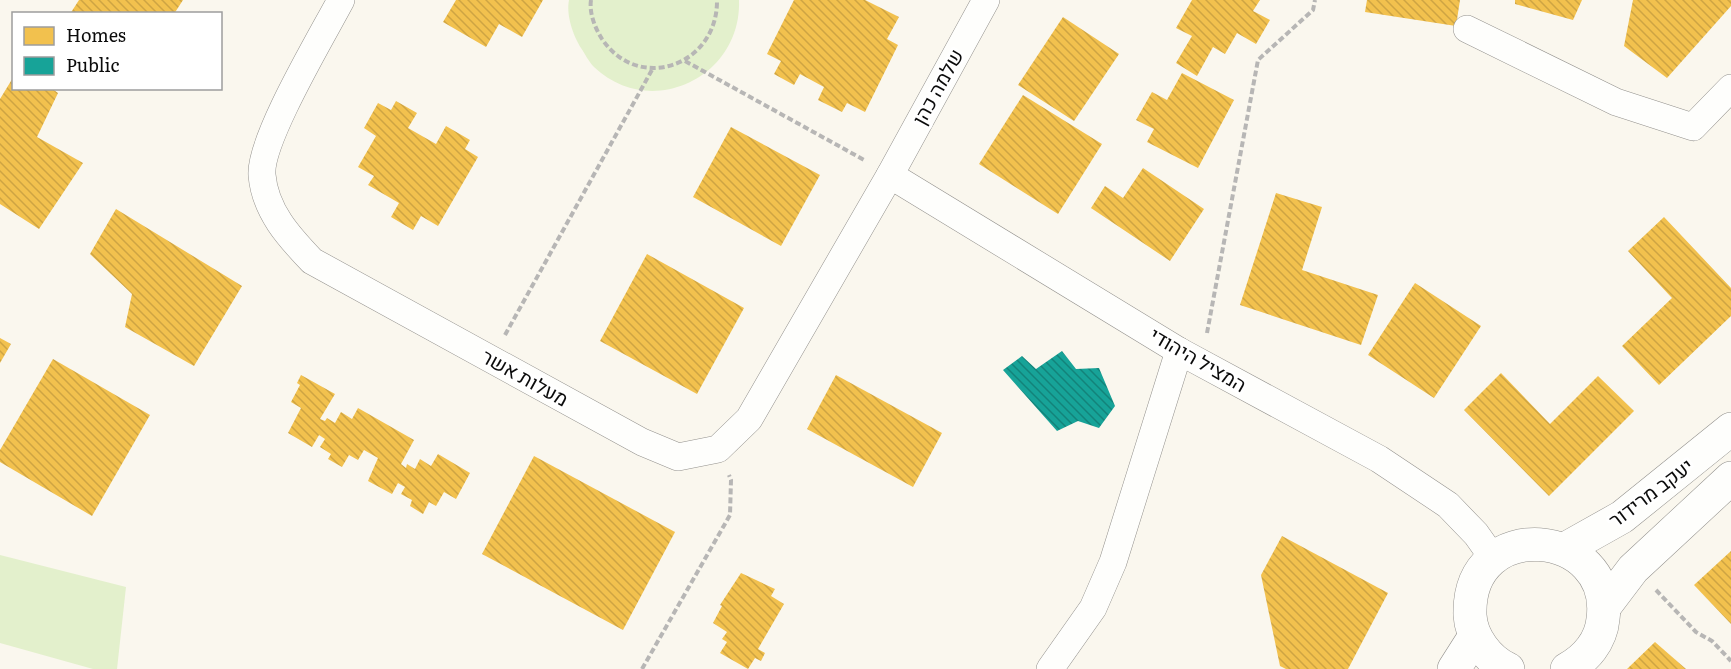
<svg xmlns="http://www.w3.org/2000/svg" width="1731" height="669" font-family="Literata,Heebo,serif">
<defs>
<pattern id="homes-back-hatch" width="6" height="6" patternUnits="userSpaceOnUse" patternTransform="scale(1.5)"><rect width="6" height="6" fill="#f2c14e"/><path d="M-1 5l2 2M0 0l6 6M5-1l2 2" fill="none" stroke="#cea443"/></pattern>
<pattern id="public-back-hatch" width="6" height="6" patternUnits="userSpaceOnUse" patternTransform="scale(1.5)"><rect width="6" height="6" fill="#17a398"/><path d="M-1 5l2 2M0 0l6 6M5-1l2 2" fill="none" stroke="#13837a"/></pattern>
</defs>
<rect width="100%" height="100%" fill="#faf7ee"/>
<g fill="#e3f0cc">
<path d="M569,0H739C742,77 651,121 594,67C589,62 585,54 581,48C573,35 566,15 569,0Z"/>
<path d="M0,555L126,587L117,669H93L0,643Z"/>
</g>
<g fill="url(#homes-back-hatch)">
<path d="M79,0H183L174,14H70Z"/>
<path d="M456,0H543L522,37L499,24L486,47L443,22Z"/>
<path d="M794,0H865L899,17L887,39L898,45L865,112L847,103L842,112L818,100L824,87L800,74L794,85L774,74L781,61L767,54Z"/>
<path d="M1192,0H1260L1253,11L1270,20L1256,44L1237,33L1225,54L1213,47L1197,76L1176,63L1192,36L1176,28Z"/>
<path d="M1367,0H1460L1456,26L1365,12Z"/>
<path d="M1515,0H1582L1573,20L1515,4Z"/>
<path d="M1633,0H1731V6L1667,78L1624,46Z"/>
<path d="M1063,17L1119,54L1074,121L1018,85Z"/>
<path d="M1182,73L1234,100L1198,168L1147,142L1154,129L1136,120L1152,92L1167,100Z"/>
<path d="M14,76V88H51L58,93L37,137L83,163L39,229L0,204V99Z"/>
<path d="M1023,95L1102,144L1058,214L979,164Z"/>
<path d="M396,101L417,113L408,128L436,144L446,126L470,140L465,149L478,157L438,226L421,216L413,230L391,217L399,203L368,185L374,176L358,167L376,136L364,128L378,103L391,110Z"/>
<path d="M731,127L820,175L781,246L693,197Z"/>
<path d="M1143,168L1204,209L1170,261L1091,208L1105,186L1123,198Z"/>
<path d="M1276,193L1322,207L1302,270L1378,295L1361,345L1240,305Z"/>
<path d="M116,209L242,286L194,366L125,327L132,294L90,254Z"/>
<path d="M1664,217L1731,288V316L1659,385L1622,346L1672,298L1628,251Z"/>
<path d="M647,254L744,308L697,394L600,341Z"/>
<path d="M1415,283L1481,326L1434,398L1368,355Z"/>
<path d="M0,338L11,344L0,363Z"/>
<path d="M53,359L150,415L92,516L0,462V450Z"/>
<path d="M1501,373L1550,424L1598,376L1634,411L1549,496L1464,410Z"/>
<path d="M301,375L335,394L320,419L325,421L327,418L335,423L341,412L352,419L358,408L414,440L401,464L406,468L407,464L415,469L420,459L431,466L438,454L470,473L456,499L444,492L436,506L429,502L423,514L410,506L412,500L401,494L405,487L398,483L392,494L368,481L378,458L364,450L358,460L349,455L342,467L328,459L331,454L320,447L325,439L319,435L312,447L288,433L301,408L291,402L300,385L297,383Z"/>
<path d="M836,375L942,433L913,487L807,429Z"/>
<path d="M534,456L675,532L623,630L482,554Z"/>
<path d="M1282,536L1388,593L1348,669H1286L1280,666L1261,575Z"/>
<path d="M1731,551V624L1694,585Z"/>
<path d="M741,573L775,589L771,596L784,604L758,649L765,653L761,661L755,658L748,669L720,653L727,642L722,639L727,632L713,623L722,606L720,605Z"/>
<path d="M1655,642L1686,669H1627Z"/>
</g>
<path fill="url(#public-back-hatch)" d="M1062,351L1076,369L1099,368L1115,406L1099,428L1078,421L1057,431L1003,370L1022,356L1036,369Z"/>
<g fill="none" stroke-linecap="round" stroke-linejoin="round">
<defs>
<g id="minor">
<path d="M341,0C322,36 259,141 262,175C265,211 289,237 312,261L642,442L678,457L718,449L749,419L890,175L986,0"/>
<path d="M1467,29L1616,102L1693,127L1731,88"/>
<path d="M890,175L1179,351L1379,459L1448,505L1476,534L1493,558"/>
<path d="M1050,669L1093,608L1113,562L1179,351"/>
</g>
<g id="tertiary">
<path d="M1565,549L1622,517L1731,429"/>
<path d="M1605,606L1633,569L1731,478"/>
<path d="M1454,669L1475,636"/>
<path d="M1508,669C1488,660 1471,637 1470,615C1467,513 1615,528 1603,619C1601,641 1586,659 1567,669"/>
</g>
</defs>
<use href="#minor" stroke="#93918d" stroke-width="28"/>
<use href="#tertiary" stroke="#93918d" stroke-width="34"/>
<g stroke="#b7b6b5" stroke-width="4" stroke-dasharray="6 3" stroke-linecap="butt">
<path d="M591,0C589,13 595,28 602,39C639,94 718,65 717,0"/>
<path d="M685,61L866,161"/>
<path d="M1207,333L1258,60L1313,10L1315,0"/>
<path d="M505,335L653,68"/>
<path d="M1656,590L1696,632L1712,641L1731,661"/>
<path d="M642,669L730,515L731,480L729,475"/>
</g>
<use href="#minor" stroke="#fefefc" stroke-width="27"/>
<use href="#tertiary" stroke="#fefefc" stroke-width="33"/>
</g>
<g text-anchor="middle" stroke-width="6" stroke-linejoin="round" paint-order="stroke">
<g font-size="20" fill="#0b0b0b" stroke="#fff">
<text transform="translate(938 87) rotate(-61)" y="7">שלמה כהן</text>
<text transform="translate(1198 360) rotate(30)" y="7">המציל היהודי</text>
<text transform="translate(525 378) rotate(29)" y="7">מעלות אשר</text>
<text transform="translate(1651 493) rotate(-37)" y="7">יעקב מרידור</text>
</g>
</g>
<rect x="12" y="12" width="210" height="78" fill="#ffffff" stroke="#9d9d9d" stroke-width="1.5"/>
<rect x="24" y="27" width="30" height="18" fill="#f2c14e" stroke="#9d9d9d" stroke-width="1.5"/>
<text x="66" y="42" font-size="18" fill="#0b0b0b">Homes</text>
<rect x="24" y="57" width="30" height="18" fill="#17a398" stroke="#9d9d9d" stroke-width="1.5"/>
<text x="66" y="72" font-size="18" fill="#0b0b0b">Public</text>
</svg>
